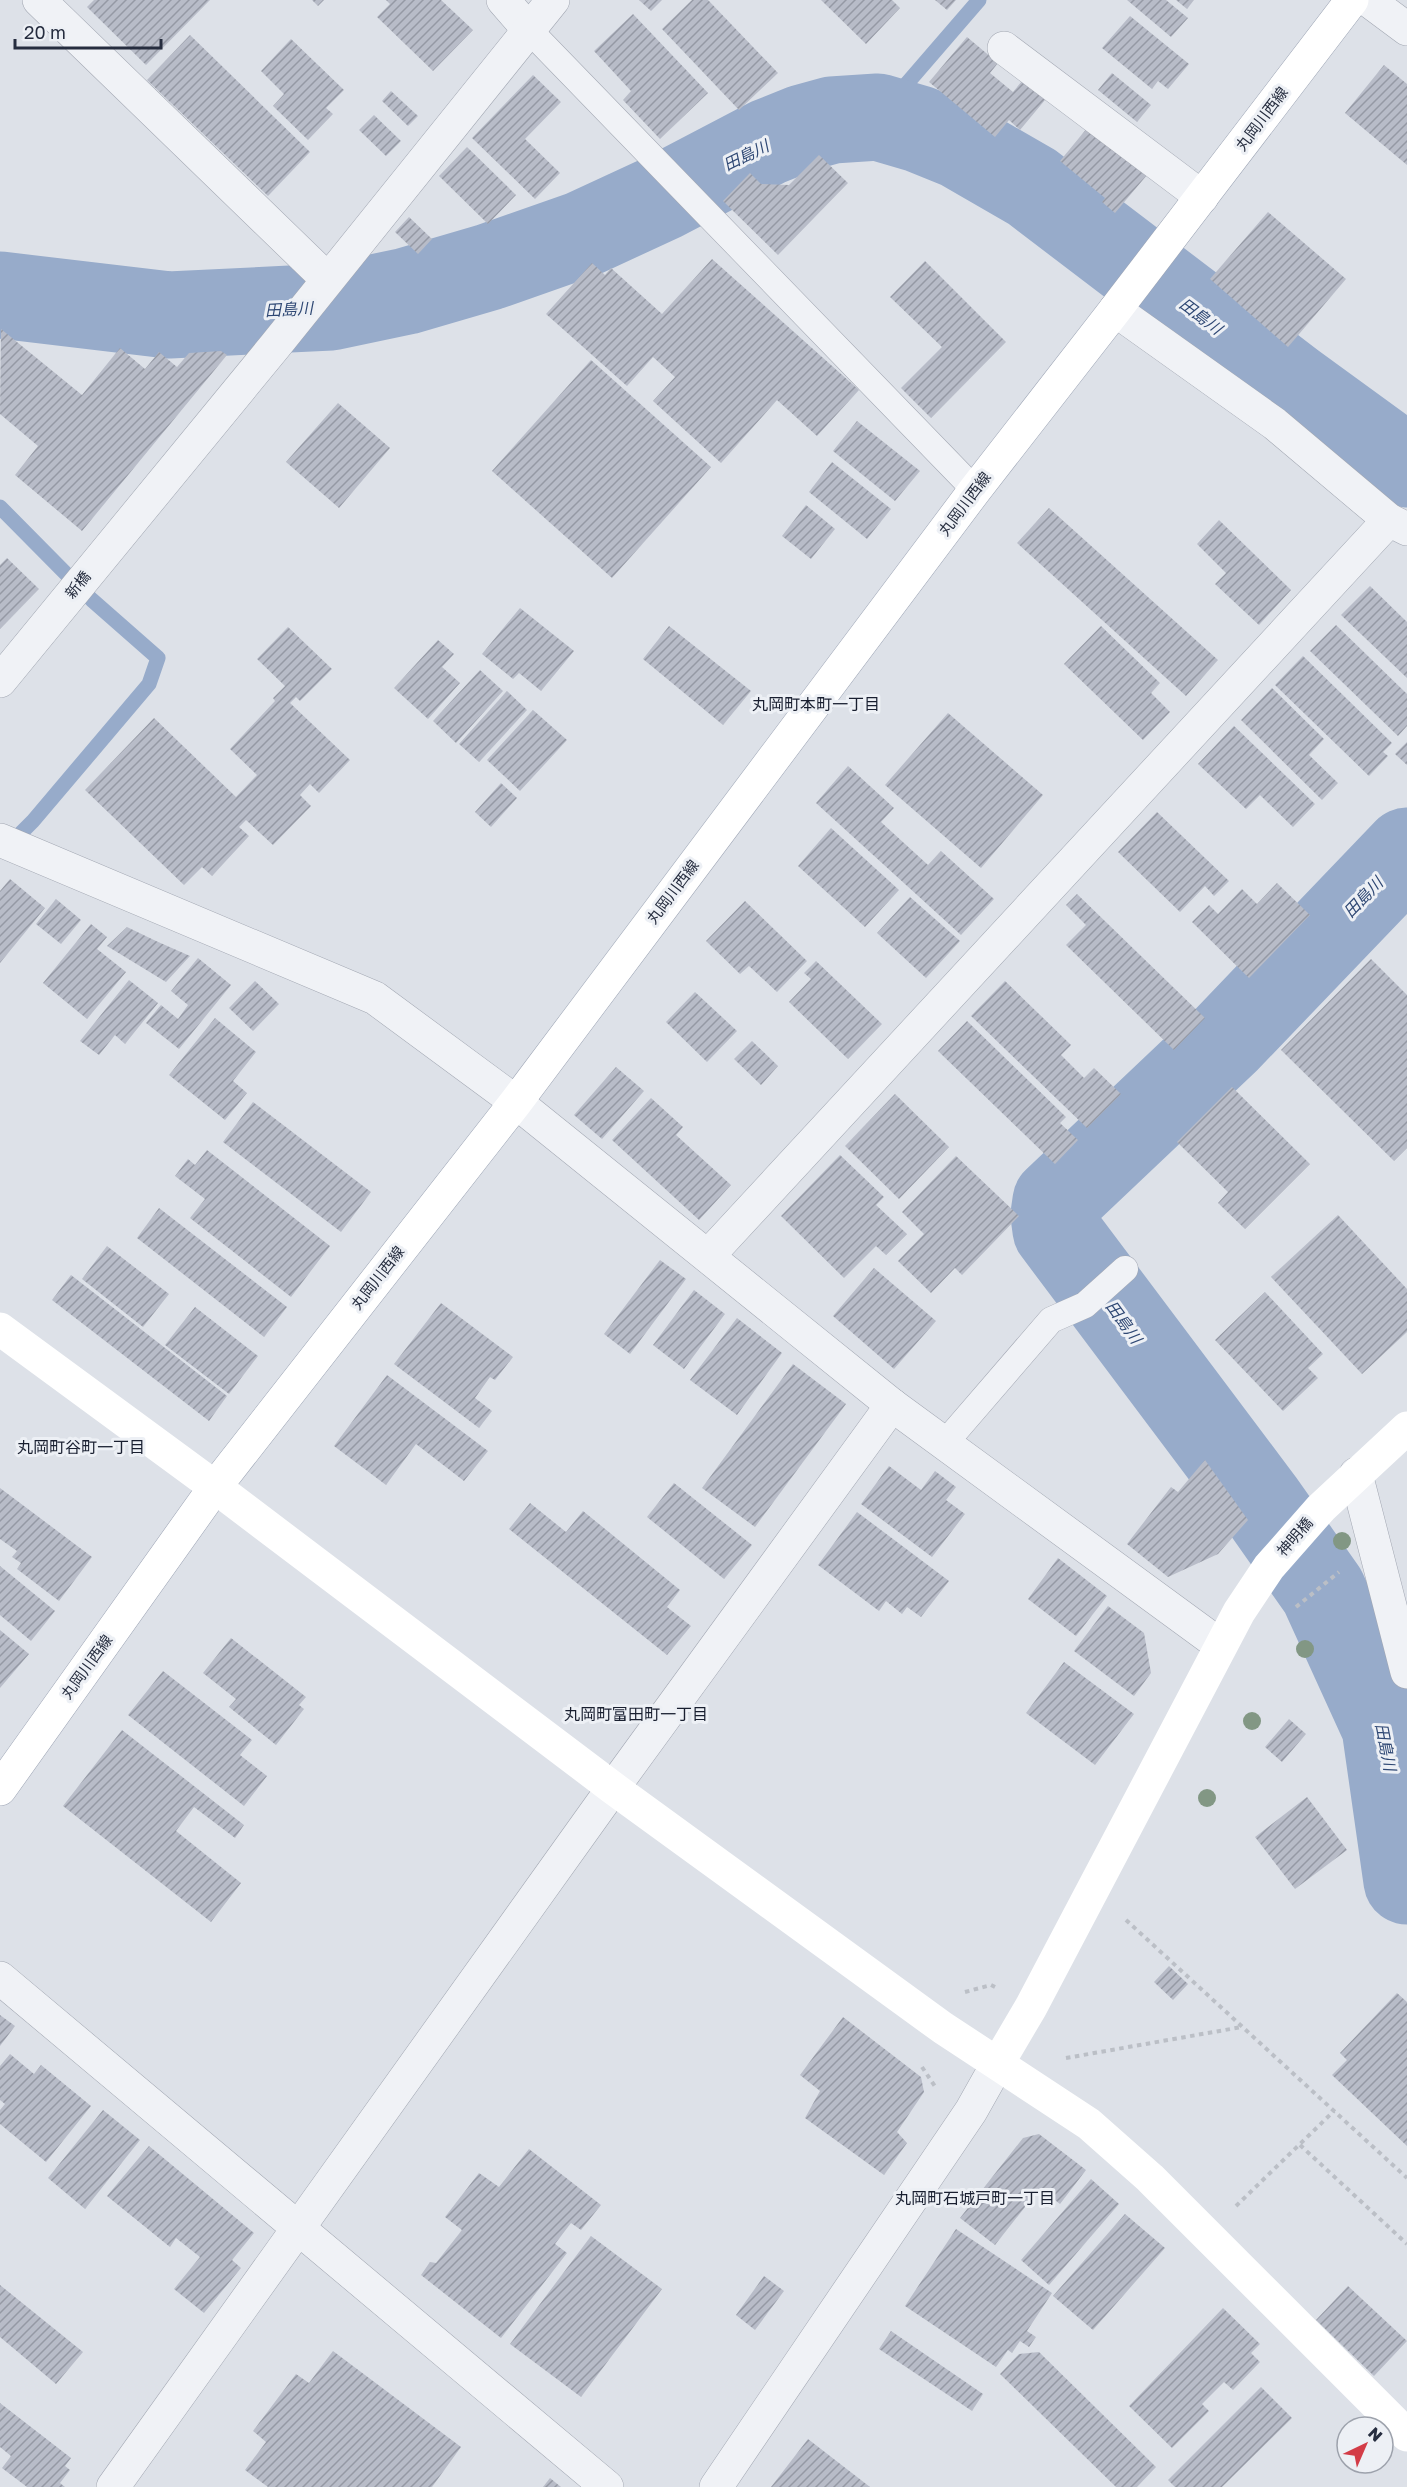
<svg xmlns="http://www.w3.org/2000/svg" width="1407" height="2487" font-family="'Golos Text','Noto Sans JP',sans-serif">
<defs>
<pattern id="building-hatch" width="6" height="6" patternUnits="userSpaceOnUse" patternTransform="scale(1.5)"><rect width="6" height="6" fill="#b8bcc8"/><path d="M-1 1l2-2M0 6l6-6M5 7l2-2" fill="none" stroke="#9599a4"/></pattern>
</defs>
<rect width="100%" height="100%" fill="#dde1e8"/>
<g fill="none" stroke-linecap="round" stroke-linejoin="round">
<g stroke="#97abca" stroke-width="15">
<path d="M878,117L979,0"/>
<path d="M0,507L92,600L158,658L149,684L33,821L8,846"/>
</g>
<g stroke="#97abca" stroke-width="87">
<path d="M0,295L169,315L331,307L407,291L489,267L583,234L663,197L768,142L803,128L832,120L878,117L919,129L961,146L1032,187L1292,385L1384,452L1407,464"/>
<path d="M1407,851L1226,1040L1056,1201L1054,1215L1056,1230L1261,1503L1323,1591L1385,1727L1407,1881"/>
</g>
</g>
<g fill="url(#building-hatch)">
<path d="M94,0H210L146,65L87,7Z"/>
<path d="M312,0H324L318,6Z"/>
<path d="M386,0H441L473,30L433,71L377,17L390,4Z"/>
<path d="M639,0H662L651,11Z"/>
<path d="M692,0H708L778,73L739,110L662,29Z"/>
<path d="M821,0H892L900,8L866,44Z"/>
<path d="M935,0H956L947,10Z"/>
<path d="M1127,0H1166L1188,18L1171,37Z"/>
<path d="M1176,0H1194L1187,9Z"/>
<path d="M633,14L708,93L660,139L623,100L631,91L594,51Z"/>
<path d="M1130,16L1189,64L1168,89L1158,81L1152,89L1102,48Z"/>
<path d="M190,35L310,152L268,196L147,80Z"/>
<path d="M967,37L998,63L990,73L1013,92L1022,81L1045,100L1020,130L1009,120L995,137L929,82Z"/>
<path d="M291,39L344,90L326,108L333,114L308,140L273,106L284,94L261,71Z"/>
<path d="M1384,65L1407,84V165L1345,113Z"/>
<path d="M1112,73L1151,105L1137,122L1098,90Z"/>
<path d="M533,75L561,102L525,139L560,173L535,199L472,138Z"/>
<path d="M391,91L418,116L408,126L382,101Z"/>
<path d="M374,115L401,141L386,156L359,130Z"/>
<path d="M1088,127L1147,175L1115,213L1102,202L1105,198L1060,161Z"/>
<path d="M467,147L516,195L488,224L439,176Z"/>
<path d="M819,155L848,183L778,255L723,201L750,173L761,184L789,185Z"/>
<path d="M1268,212L1346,279L1288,347L1210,279Z"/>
<path d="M409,217L432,239L418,254L395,232Z"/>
<path d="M712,259L859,390L817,436L777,400L721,463L653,401L675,377L653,357L627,386L546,314L592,263L605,275L611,268L662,314Z"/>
<path d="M925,261L1006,342L931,418L901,388L942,347L890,297Z"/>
<path d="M1,329L82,395L120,348L145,369L159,352L177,367L189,353L221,351L227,355L82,531L15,475L38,446L0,414Z"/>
<path d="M591,360L711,467L612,578L492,471Z"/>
<path d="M338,403L390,448L339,508L286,462Z"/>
<path d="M857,421L920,471L895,501L833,451Z"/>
<path d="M832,462L891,509L867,539L809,492Z"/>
<path d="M806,505L835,529L811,559L782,536Z"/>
<path d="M1049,508L1218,660L1186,696L1017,543Z"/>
<path d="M1219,520L1291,590L1259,625L1215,584L1226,573L1197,544Z"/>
<path d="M7,558L39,589L0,629V565Z"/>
<path d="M1370,586L1407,622V678L1341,615Z"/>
<path d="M520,608L574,651L541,691L519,673L513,679L482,654Z"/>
<path d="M1336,625L1407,694V726L1398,736L1310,651Z"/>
<path d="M669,626L751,691L723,725L643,659Z"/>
<path d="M1101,626L1160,683L1151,693L1170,712L1143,740L1064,664Z"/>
<path d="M288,627L332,669L300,701L296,697L290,703L350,760L319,793L310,784L300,795L311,806L273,845L246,820L239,827L249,836L212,876L202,867L184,885L85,790L154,718L236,797L257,775L230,749L275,701L273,698L285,686L257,659Z"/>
<path d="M438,640L454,654L442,667L460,683L428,719L394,688Z"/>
<path d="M1303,656L1392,743L1383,752L1388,756L1369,776L1275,685Z"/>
<path d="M480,670L503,691L456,743L433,721Z"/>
<path d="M1272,688L1324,739L1309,755L1338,783L1322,800L1241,720Z"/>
<path d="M507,691L527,710L479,762L459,744Z"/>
<path d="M533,710L567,740L520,791L487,760Z"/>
<path d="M948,713L1043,795L981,868L885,785Z"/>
<path d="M1234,726L1315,804L1293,827L1260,795L1246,809L1198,764Z"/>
<path d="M1407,742V765L1395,754Z"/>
<path d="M848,766L894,808L881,822L928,865L941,851L994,899L961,935L816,803Z"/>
<path d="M501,783L517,798L491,827L475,812Z"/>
<path d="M1157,812L1229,881L1214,896L1205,886L1180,912L1118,852Z"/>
<path d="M831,828L899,890L865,927L798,866Z"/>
<path d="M10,879L45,908L0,963V891Z"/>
<path d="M1277,883L1310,915L1249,978L1192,922L1209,905L1218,914L1242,889L1257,904Z"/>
<path d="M1077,894L1205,1018L1174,1050L1066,945L1086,925L1066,905Z"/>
<path d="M910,897L960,941L926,978L877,933Z"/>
<path d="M56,899L81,920L61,944L36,924Z"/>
<path d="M745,901L807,961L777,992L749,966L740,974L706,941Z"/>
<path d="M91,924L107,937L97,949L126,972L87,1019L43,983Z"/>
<path d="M127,927L156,941L190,956L166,982L107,946Z"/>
<path d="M198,958L231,985L179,1049L146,1023L161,1005L178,1019L188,1005L171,991Z"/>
<path d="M1371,959L1407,995V1148L1394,1161L1281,1050Z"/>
<path d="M816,961L882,1024L848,1059L789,1002L811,979L804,973Z"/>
<path d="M129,980L158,1003L125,1044L115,1035L99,1055L80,1041Z"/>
<path d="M255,981L279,1004L253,1031L229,1008Z"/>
<path d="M1005,981L1071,1045L1061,1055L1084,1078L1094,1068L1121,1094L1087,1128L971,1016Z"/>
<path d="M695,992L737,1031L707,1062L666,1022Z"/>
<path d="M215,1018L256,1052L233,1081L247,1093L225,1120L169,1075Z"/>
<path d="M967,1021L1066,1117L1060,1123L1078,1140L1055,1164L938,1051Z"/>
<path d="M752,1041L778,1066L761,1085L734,1059Z"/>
<path d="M616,1067L644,1091L602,1139L574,1115Z"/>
<path d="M1232,1087L1310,1164L1245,1229L1218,1203L1228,1192L1177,1142Z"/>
<path d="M895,1094L949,1147L899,1199L845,1146Z"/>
<path d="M651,1098L683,1127L676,1135L731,1185L699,1220L612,1140Z"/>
<path d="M253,1102L371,1192L341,1232L223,1142Z"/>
<path d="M207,1150L330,1246L291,1297L190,1218L205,1199L175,1176L188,1159L195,1165Z"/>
<path d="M840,1155L884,1197L876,1205L907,1234L886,1255L876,1246L844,1278L781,1216Z"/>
<path d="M956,1156L1019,1216L962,1275L955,1268L931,1293L898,1261L924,1234L902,1212Z"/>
<path d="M159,1208L287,1307L264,1337L137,1238Z"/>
<path d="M1338,1215L1407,1289V1332L1362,1374L1271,1277Z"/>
<path d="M107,1246L169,1294L143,1327L82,1279Z"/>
<path d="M660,1260L686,1279L630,1354L604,1334Z"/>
<path d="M874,1268L936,1321L894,1369L833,1316Z"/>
<path d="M71,1275L227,1396L209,1421L52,1300Z"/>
<path d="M694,1290L725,1314L684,1369L653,1345Z"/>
<path d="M1265,1292L1323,1354L1308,1368L1318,1378L1283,1411L1215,1340Z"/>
<path d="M441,1303L513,1357L495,1380L490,1377L475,1398L492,1411L479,1428L394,1364Z"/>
<path d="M195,1307L258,1356L229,1394L165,1345Z"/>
<path d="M737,1318L782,1353L737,1415L690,1380Z"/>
<path d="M793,1364L846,1404L755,1527L702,1488Z"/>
<path d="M387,1375L488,1451L464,1481L416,1444L386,1485L334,1446Z"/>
<path d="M1205,1460L1248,1520L1218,1554L1168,1577L1127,1544L1171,1487L1178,1492Z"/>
<path d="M889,1466L921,1490L935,1471L956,1487L946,1500L965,1514L932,1557L861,1504Z"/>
<path d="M674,1483L752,1545L724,1579L647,1517Z"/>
<path d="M0,1488L92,1557L59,1601L17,1569L21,1563L12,1557L17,1551L0,1539Z"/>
<path d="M530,1503L566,1532L583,1511L680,1590L667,1607L691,1626L667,1655L509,1529Z"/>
<path d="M857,1512L949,1581L921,1617L907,1607L902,1614L886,1601L879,1611L818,1565Z"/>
<path d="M1058,1558L1107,1596L1076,1636L1028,1599Z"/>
<path d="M0,1566L55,1611L31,1641L0,1615Z"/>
<path d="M1108,1606L1144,1633L1151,1673L1134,1696L1074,1651Z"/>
<path d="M0,1630L29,1654L0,1688Z"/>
<path d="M231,1638L306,1697L299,1705L304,1709L276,1745L229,1707L236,1699L203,1673Z"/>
<path d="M1064,1662L1134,1714L1095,1765L1026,1713Z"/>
<path d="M163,1671L252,1740L240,1755L267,1776L244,1806L128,1715Z"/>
<path d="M1289,1719L1306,1734L1282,1762L1265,1747Z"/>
<path d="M122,1730L244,1825L235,1838L194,1807L176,1831L241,1883L211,1922L63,1806Z"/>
<path d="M1307,1797L1347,1850L1295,1889L1255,1837Z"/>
<path d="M1169,1966L1188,1984L1173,2000L1154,1982Z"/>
<path d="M1397,1993L1407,2002V2146L1332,2075L1347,2060L1340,2053Z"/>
<path d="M0,2015L15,2026L0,2046Z"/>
<path d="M843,2017L921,2077L924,2092L897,2132L907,2143L884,2175L805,2118L820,2091L800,2075Z"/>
<path d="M10,2054L34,2074L41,2065L91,2106L46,2162L0,2124V2110L5,2104L0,2100V2066Z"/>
<path d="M103,2110L140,2140L85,2209L48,2178Z"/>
<path d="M1039,2134L1086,2170L1060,2204L1040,2188L995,2245L960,2218L1023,2138Z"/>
<path d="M149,2146L254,2233L232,2260L241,2268L204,2313L174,2289L200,2257L176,2238L170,2247L107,2196Z"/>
<path d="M529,2149L601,2205L581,2230L571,2223L555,2244L567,2253L501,2338L421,2275L430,2262L436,2263L462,2230L445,2217L479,2173L499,2187Z"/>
<path d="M1091,2179L1119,2204L1049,2285L1021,2260Z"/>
<path d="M1125,2214L1165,2248L1093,2330L1053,2296Z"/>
<path d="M956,2229L1052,2293L1027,2331L1036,2337L1029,2347L1020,2341L1012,2353L1008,2350L996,2367L905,2306Z"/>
<path d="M591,2236L662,2289L581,2397L510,2344Z"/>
<path d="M764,2276L784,2291L755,2330L736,2315Z"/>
<path d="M0,2285L83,2352L56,2384L0,2337Z"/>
<path d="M1348,2286L1407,2341L1374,2376L1316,2320Z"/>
<path d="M1223,2308L1260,2344L1251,2353L1260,2362L1233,2390L1224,2382L1202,2404L1209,2411L1172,2448L1129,2406Z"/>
<path d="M891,2331L983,2394L972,2411L879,2349Z"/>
<path d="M333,2351L461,2447L432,2487H268L245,2470L266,2442L253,2431L296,2374L309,2383Z"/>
<path d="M1039,2352L1156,2467L1137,2487H1116L1000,2374L1019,2354Z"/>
<path d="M1261,2387L1292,2418L1222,2487H1175L1168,2480Z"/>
<path d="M0,2403L71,2458L65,2466L70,2470L60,2483L65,2487H27L2,2468L11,2456L0,2447Z"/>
<path d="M808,2439L870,2487H771Z"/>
<path d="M550,2478L561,2487H543Z"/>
</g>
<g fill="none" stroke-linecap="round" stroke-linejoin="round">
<defs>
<g id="lane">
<path d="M529,30L975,490"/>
<path d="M945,1443L1051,1320L1085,1305L1125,1269"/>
</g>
<g id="street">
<path d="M39,0L327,279"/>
<path d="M503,0L529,30"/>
<path d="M1368,0L1407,29"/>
<path d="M1004,48L1202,197"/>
<path d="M1115,310L1275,424L1389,520L1407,529"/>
<path d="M0,681L275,346L553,0"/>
<path d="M0,840L375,998L516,1102L892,1405L1220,1645"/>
<path d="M708,1256L1389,520"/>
<path d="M1356,1474L1407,1672"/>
<path d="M0,1978L607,2487"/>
<path d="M113,2487L613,1788L892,1405"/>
<path d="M716,2487L971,2111L998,2063"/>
</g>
<path id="primary" d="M0,1789L215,1487L516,1102L975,490L1115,310L1352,0"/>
</defs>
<use href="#lane" stroke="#a2a7b2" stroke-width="27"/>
<use href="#street" stroke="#a2a7b2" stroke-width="34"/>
<use href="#primary" stroke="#9ca4b4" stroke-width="34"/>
<g stroke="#bbbfc6" stroke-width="4" stroke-dasharray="4.5 4.5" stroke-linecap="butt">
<path d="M1296,1607L1339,1572"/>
<path d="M1126,1920L1407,2178"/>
<path d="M965,1992L991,1985L995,1987"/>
<path d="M1066,2058L1242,2027"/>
<path d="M922,2067L936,2088"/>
<path d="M1300,2145L1407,2244"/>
<path d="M1236,2206L1334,2111"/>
</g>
<use href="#lane" stroke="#f0f2f6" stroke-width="26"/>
<use href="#street" stroke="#f0f2f6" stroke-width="33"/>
<g stroke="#fff" stroke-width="33">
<path d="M0,1329L215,1487L613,1788L943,2028L1089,2124L1150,2178L1407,2435"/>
<path d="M998,2063L1031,2007L1239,1612L1269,1567L1321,1508L1407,1428"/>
</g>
<use href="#primary" stroke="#fff" stroke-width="33"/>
</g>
<g fill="#829784">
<circle cx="1342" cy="1541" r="9"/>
<circle cx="1305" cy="1649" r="9"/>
<circle cx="1252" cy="1721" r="9"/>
<circle cx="1207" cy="1798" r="9"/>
</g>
<g text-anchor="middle" stroke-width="6" stroke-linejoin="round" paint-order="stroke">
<g font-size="15" fill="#262d3f" stroke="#edf0f5">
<text transform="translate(1262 119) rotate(-53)" y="5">丸岡川西線</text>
<text transform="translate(965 504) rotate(-53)" y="5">丸岡川西線</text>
<text transform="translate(78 585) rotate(-51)" y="5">新橋</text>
<text transform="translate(673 892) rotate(-53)" y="5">丸岡川西線</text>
<text transform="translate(378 1278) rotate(-52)" y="5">丸岡川西線</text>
<text transform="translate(1295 1537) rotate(-49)" y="5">神明橋</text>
<text transform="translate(87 1667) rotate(-54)" y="5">丸岡川西線</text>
</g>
<g font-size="16" font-style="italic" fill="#2f4874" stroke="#edf0f5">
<text transform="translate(746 155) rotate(-26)" y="6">田島川</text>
<text transform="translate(289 309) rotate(-3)" y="6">田島川</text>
<text transform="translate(1201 316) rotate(37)" y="6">田島川</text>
<text transform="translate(1363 897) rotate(-46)" y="6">田島川</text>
<text transform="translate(1124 1322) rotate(54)" y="6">田島川</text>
<text transform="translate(1386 1747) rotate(79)" y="6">田島川</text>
</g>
<g font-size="16" fill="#191f30" stroke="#edf0f5">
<text x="816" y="710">丸岡町本町一丁目</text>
<text x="81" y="1453">丸岡町谷町一丁目</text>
<text x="636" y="1720">丸岡町富田町一丁目</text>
<text x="975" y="2204">丸岡町石城戸町一丁目</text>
</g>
</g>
<g transform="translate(1365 2445) rotate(44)"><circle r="28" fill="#edf0f5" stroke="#9da2ac" stroke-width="1.5"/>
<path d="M0-4.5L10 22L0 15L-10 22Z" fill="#d33c47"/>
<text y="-9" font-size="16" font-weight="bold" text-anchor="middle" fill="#262d3f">N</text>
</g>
<path d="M15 39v9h146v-9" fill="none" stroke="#262d3f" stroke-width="3"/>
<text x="24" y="39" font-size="18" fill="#262d3f" stroke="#edf0f5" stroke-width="4.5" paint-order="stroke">20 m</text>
</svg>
